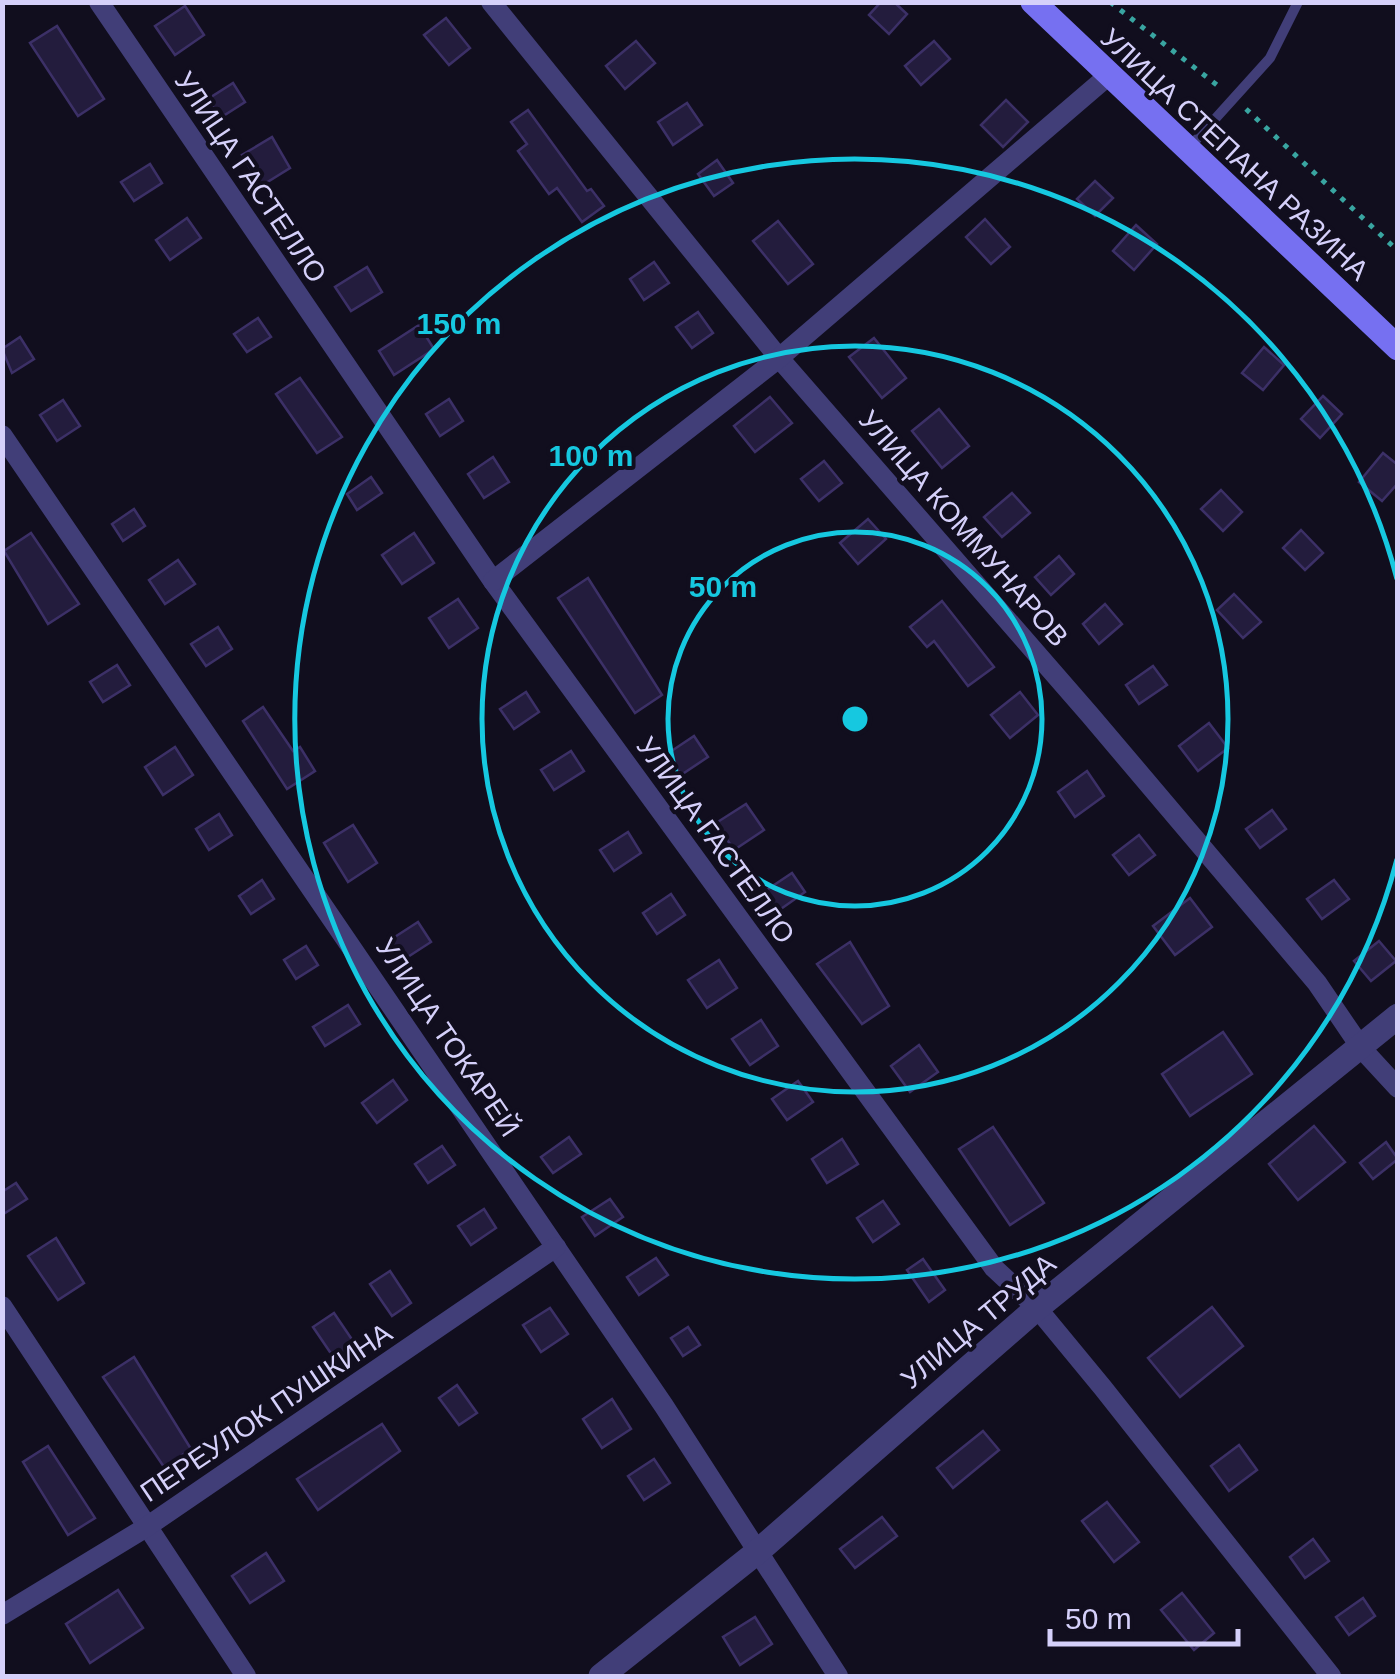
<svg xmlns="http://www.w3.org/2000/svg" width="1400" height="1679" font-family="Arial,sans-serif">
<rect width="100%" height="100%" fill="#110e1e"/>
<g fill="#231c3d" stroke="#3c3067" stroke-width="2.5">
<path d="M881,2H894L907,14L889,34L869,15Z"/>
<path d="M185,6L204,35L175,55L155,26Z"/>
<path d="M446,18L470,48L449,65L424,35Z"/>
<path d="M57,26L104,99L78,116L30,43Z"/>
<path d="M636,41L655,63L625,89L606,66Z"/>
<path d="M934,41L950,59L921,85L905,66Z"/>
<path d="M233,83L245,102L220,118L208,99Z"/>
<path d="M1006,100L1028,122L1003,147L981,125Z"/>
<path d="M687,103L702,125L673,145L658,122Z"/>
<path d="M528,110L587,191L591,189L604,206L582,222L557,188L549,194L518,151L527,144L511,122Z"/>
<path d="M272,137L290,168L261,186L242,155Z"/>
<path d="M717,160L733,183L714,196L698,174Z"/>
<path d="M150,164L162,183L134,201L121,182Z"/>
<path d="M1095,181L1113,198L1095,216L1077,199Z"/>
<path d="M187,218L201,238L170,260L156,240Z"/>
<path d="M985,219L1010,247L991,264L966,237Z"/>
<path d="M778,221L813,264L788,284L753,241Z"/>
<path d="M1136,225L1157,244L1134,270L1113,251Z"/>
<path d="M654,262L669,283L644,300L630,279Z"/>
<path d="M367,267L382,292L351,311L335,287Z"/>
<path d="M698,312L713,333L692,348L676,327Z"/>
<path d="M258,318L271,337L247,352L234,334Z"/>
<path d="M419,325L434,349L394,375L379,351Z"/>
<path d="M20,337L34,359L12,373L2,349Z"/>
<path d="M874,338L906,378L882,398L849,357Z"/>
<path d="M1264,347L1284,365L1263,390L1242,373Z"/>
<path d="M300,378L342,437L317,453L276,394Z"/>
<path d="M1323,396L1342,414L1320,438L1301,419Z"/>
<path d="M770,397L792,423L755,452L734,426Z"/>
<path d="M449,399L463,421L440,436L426,414Z"/>
<path d="M63,400L80,426L57,441L40,415Z"/>
<path d="M939,409L969,446L942,468L912,431Z"/>
<path d="M1383,453L1398,465V483L1382,501L1359,482Z"/>
<path d="M493,457L509,482L484,498L468,474Z"/>
<path d="M824,461L842,483L819,501L801,479Z"/>
<path d="M371,477L382,493L357,510L347,494Z"/>
<path d="M1221,490L1242,512L1223,531L1201,509Z"/>
<path d="M1012,493L1030,513L1002,537L984,517Z"/>
<path d="M134,509L145,526L123,541L112,524Z"/>
<path d="M868,519L886,539L858,564L840,543Z"/>
<path d="M1301,530L1323,553L1305,570L1283,548Z"/>
<path d="M31,533L79,604L48,624L4,551Z"/>
<path d="M414,533L434,563L402,584L382,555Z"/>
<path d="M1059,556L1074,574L1051,595L1035,577Z"/>
<path d="M178,560L195,584L165,604L149,580Z"/>
<path d="M588,578L662,695L635,713L558,598Z"/>
<path d="M1234,594L1261,622L1243,638L1217,610Z"/>
<path d="M458,599L478,628L449,648L429,618Z"/>
<path d="M942,601L994,667L968,686L934,641L927,647L910,627Z"/>
<path d="M1105,604L1122,624L1099,644L1083,624Z"/>
<path d="M218,627L232,649L206,666L191,644Z"/>
<path d="M117,665L130,685L103,702L90,682Z"/>
<path d="M1153,666L1167,685L1139,704L1126,685Z"/>
<path d="M526,692L539,712L514,729L500,709Z"/>
<path d="M1020,692L1038,715L1010,738L991,715Z"/>
<path d="M263,707L293,751L300,747L315,771L287,789L243,721Z"/>
<path d="M1209,723L1228,748L1198,771L1179,746Z"/>
<path d="M694,736L708,757L681,775L667,754Z"/>
<path d="M175,747L193,775L163,795L145,767Z"/>
<path d="M571,751L584,771L554,790L541,770Z"/>
<path d="M1087,771L1104,796L1075,817L1058,792Z"/>
<path d="M746,804L764,830L734,850L716,823Z"/>
<path d="M1272,810L1286,829L1260,848L1246,829Z"/>
<path d="M219,814L232,835L209,850L196,829Z"/>
<path d="M353,825L377,863L348,882L324,843Z"/>
<path d="M628,832L641,853L614,871L600,850Z"/>
<path d="M1139,835L1155,855L1129,875L1113,855Z"/>
<path d="M792,873L805,892L778,911L765,891Z"/>
<path d="M262,880L274,899L251,914L239,896Z"/>
<path d="M1334,880L1349,899L1322,919L1307,899Z"/>
<path d="M671,894L685,915L657,934L643,913Z"/>
<path d="M1190,898L1212,927L1175,955L1153,926Z"/>
<path d="M418,922L431,942L403,960L390,940Z"/>
<path d="M1379,941L1396,961L1371,981L1354,961Z"/>
<path d="M850,942L889,1006L862,1024L817,964Z"/>
<path d="M306,946L318,965L296,979L284,960Z"/>
<path d="M719,960L737,988L707,1008L688,980Z"/>
<path d="M348,1005L360,1024L325,1046L313,1027Z"/>
<path d="M761,1020L778,1046L750,1065L732,1039Z"/>
<path d="M1223,1032L1252,1074L1190,1116L1162,1074Z"/>
<path d="M919,1045L938,1072L910,1092L891,1066Z"/>
<path d="M393,1080L407,1100L377,1123L362,1103Z"/>
<path d="M798,1081L813,1102L787,1120L772,1099Z"/>
<path d="M1314,1126L1345,1162L1298,1200L1269,1164Z"/>
<path d="M993,1127L1044,1203L1010,1225L959,1149Z"/>
<path d="M569,1137L581,1154L553,1173L541,1157Z"/>
<path d="M842,1139L858,1164L827,1183L812,1159Z"/>
<path d="M1386,1142L1398,1159L1373,1179L1360,1163Z"/>
<path d="M442,1146L455,1165L428,1183L415,1164Z"/>
<path d="M16,1183L27,1199L2,1215V1192Z"/>
<path d="M610,1199L623,1217L595,1236L582,1217Z"/>
<path d="M883,1201L899,1224L873,1242L857,1218Z"/>
<path d="M484,1209L496,1228L471,1245L458,1226Z"/>
<path d="M56,1238L84,1283L58,1300L28,1256Z"/>
<path d="M656,1258L668,1275L639,1295L627,1277Z"/>
<path d="M923,1259L945,1290L929,1302L907,1270Z"/>
<path d="M390,1271L411,1303L392,1316L370,1284Z"/>
<path d="M1212,1307L1243,1346L1180,1397L1148,1358Z"/>
<path d="M550,1308L568,1334L541,1352L523,1325Z"/>
<path d="M334,1313L355,1344L334,1358L313,1327Z"/>
<path d="M688,1327L700,1345L683,1356L671,1338Z"/>
<path d="M134,1357L191,1449L164,1467L103,1377Z"/>
<path d="M457,1385L477,1413L459,1425L439,1398Z"/>
<path d="M612,1399L631,1429L602,1448L583,1419Z"/>
<path d="M382,1424L400,1451L318,1510L297,1479Z"/>
<path d="M983,1431L999,1450L953,1488L937,1468Z"/>
<path d="M1239,1445L1257,1470L1229,1491L1211,1466Z"/>
<path d="M48,1446L95,1518L68,1535L23,1462Z"/>
<path d="M654,1459L670,1483L644,1500L628,1476Z"/>
<path d="M1107,1502L1139,1542L1114,1562L1082,1521Z"/>
<path d="M882,1517L897,1536L855,1568L840,1549Z"/>
<path d="M1313,1539L1329,1561L1305,1578L1290,1557Z"/>
<path d="M266,1553L284,1581L250,1603L232,1576Z"/>
<path d="M118,1590L143,1628L90,1663L66,1624Z"/>
<path d="M1182,1593L1214,1633L1194,1650L1161,1610Z"/>
<path d="M1363,1598L1375,1616L1349,1635L1336,1617Z"/>
<path d="M755,1617L772,1644L740,1665L723,1637Z"/>
</g>
<g fill="none" stroke-linecap="round" stroke-linejoin="round">
<g stroke="#39a5a1" stroke-width="5" stroke-dasharray="5 8" stroke-linecap="butt">
<path d="M1110,2L1222,89"/>
<path d="M1246,109L1398,251"/>
</g>
<path stroke="#413e78" stroke-width="10" d="M1187,150L1270,58L1298,2"/>
<g stroke="#413e78" stroke-width="20">
<path d="M99,2L493,581L994,1268L1037,1308L1103,1388L1331,1676"/>
<path d="M491,2L779,358L1090,715L1317,983L1362,1049L1398,1088"/>
<path d="M2,435L664,1406L838,1676"/>
<path d="M493,581L779,358L1108,76"/>
<path d="M2,1306L246,1676"/>
<path d="M2,1615L145,1528L556,1247"/>
</g>
<path stroke="#413e78" stroke-width="25" d="M601,1676L756,1553L1037,1308L1398,1016"/>
<path stroke="#7670f1" stroke-width="25" d="M1033,2L1398,348"/>
</g>
<g fill="none" stroke="#16c8e0" stroke-width="5">
<circle cx="855" cy="719" r="187"/>
<circle cx="855" cy="719" r="373"/>
<path d="M1397 859A560 560 0 1 1 1397 579"/>
</g>
<g text-anchor="middle" stroke-width="8" stroke-linejoin="round" paint-order="stroke">
<g font-size="28" fill="#d5d0fa" stroke="#110e1e">
<text transform="translate(1235 154) rotate(43)" y="10">УЛИЦА СТЕПАНА РАЗИНА</text>
<text transform="translate(251 177) rotate(56)" y="10">УЛИЦА ГАСТЕЛЛО</text>
<text transform="translate(964 528) rotate(49)" y="10">УЛИЦА КОММУНАРОВ</text>
<text transform="translate(716 840) rotate(54)" y="10">УЛИЦА ГАСТЕЛЛО</text>
<text transform="translate(448 1037) rotate(56)" y="10">УЛИЦА ТОКАРЕЙ</text>
<text transform="translate(978 1321) rotate(-40)" y="10">УЛИЦА ТРУДА</text>
<text transform="translate(266 1412) rotate(-34)" y="10">ПЕРЕУЛОК ПУШКИНА</text>
</g>
</g>
<circle cx="855" cy="719" r="15" fill="#16c8e0" stroke="#110e1e" stroke-width="5"/>
<g font-size="30" text-anchor="middle" font-weight="bold" fill="#16c8e0" stroke="#110e1e" stroke-width="8" stroke-linejoin="round" paint-order="stroke">
<text x="459" y="334">150 m</text>
<text x="591" y="466">100 m</text>
<text x="723" y="597">50 m</text>
</g>
<rect width="1400" height="1679" fill="none" stroke="#d5d0fa" stroke-width="10"/>
<path d="M1050 1629v15h188v-15" fill="none" stroke="#d5d0fa" stroke-width="5"/>
<text x="1065" y="1629" font-size="30" fill="#d5d0fa" stroke="#110e1e" stroke-width="8" paint-order="stroke">50 m</text>
</svg>
